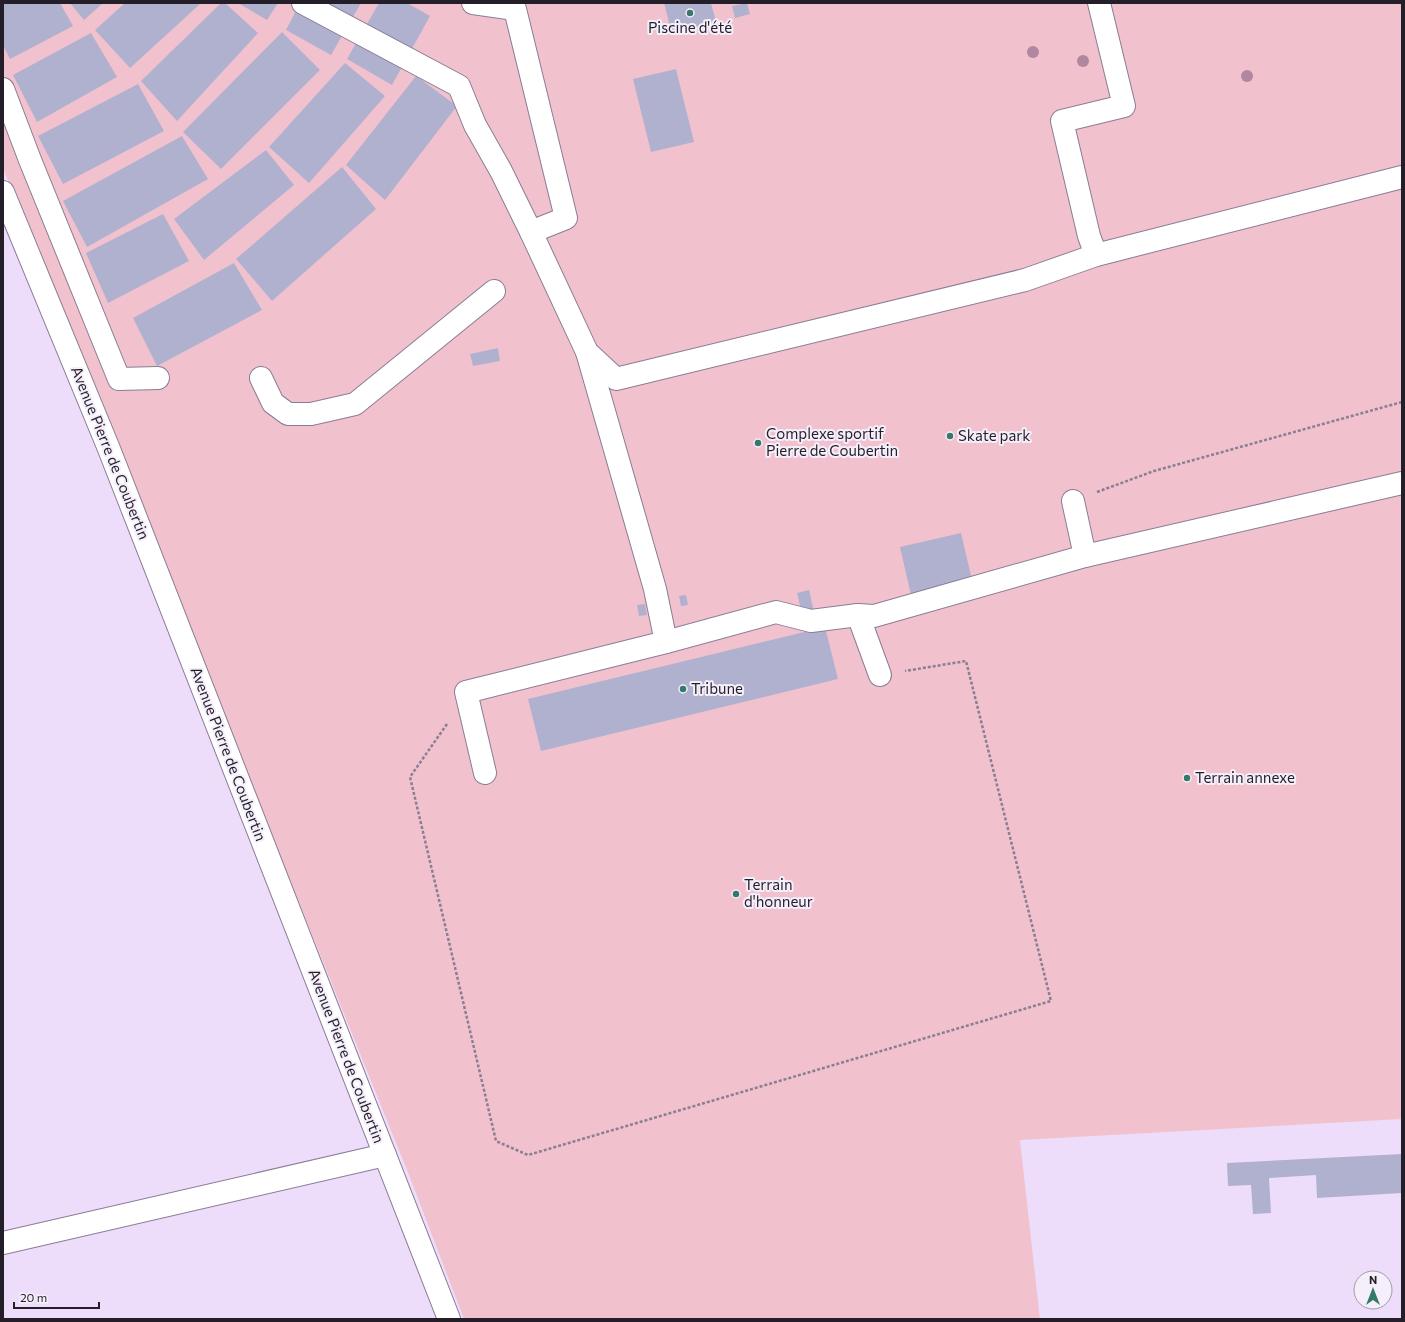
<svg xmlns="http://www.w3.org/2000/svg" width="1405" height="1322" font-family="Commissioner,sans-serif">
<rect width="100%" height="100%" fill="#edddfb"/>
<path fill="#f1c2ce" d="M3,3H1402V1119L1020,1140L1040,1319H464L409,1175L3,168Z"/>
<g fill="#afb1cf">
<path d="M4,3H60L73,26L10,59L3,45V4Z"/>
<path d="M70,3H103L84,20Z"/>
<path d="M125,3H198L200,4L130,68L95,30Z"/>
<path d="M221,3H225L258,33L177,121L141,81Z"/>
<path d="M238,3H278L267,20Z"/>
<path d="M300,3H361L331,55L286,30Z"/>
<path d="M379,3H407L430,16L392,85L347,59Z"/>
<path d="M664,3H711L716,22L672,34Z"/>
<path d="M747,3L750,14L735,18L732,6Z"/>
<path d="M282,32L320,70L221,169L183,132Z"/>
<path d="M91,33L117,77L37,122L13,75Z"/>
<path d="M345,63L385,96L309,183L269,147Z"/>
<path d="M676,69L694,142L651,152L633,79Z"/>
<path d="M416,76L457,106L385,200L346,165Z"/>
<path d="M138,84L164,131L63,184L38,136Z"/>
<path d="M182,136L208,179L87,247L63,201Z"/>
<path d="M266,150L294,185L204,260L174,219Z"/>
<path d="M342,167L376,209L272,301L236,259Z"/>
<path d="M163,214L189,261L108,303L86,253Z"/>
<path d="M234,263L262,310L157,366L133,318Z"/>
<path d="M498,348L500,361L473,366L470,354Z"/>
<path d="M961,533L972,580L911,595L900,547Z"/>
<path d="M809,590L814,612L802,614L797,593Z"/>
<path d="M686,595L688,605L681,606L679,596Z"/>
<path d="M645,604L647,615L639,616L637,605Z"/>
<path d="M825,627L838,679L541,751L528,699Z"/>
<path d="M1402,1154V1193L1317,1198L1316,1175L1269,1178L1271,1213L1253,1214L1251,1185L1228,1186L1227,1163Z"/>
</g>
<g fill="none" stroke-linecap="round" stroke-linejoin="round">
<defs>
<g id="minor">
<path d="M303,3L459,86L475,125L501,171L531,232"/>
<path d="M473,3L515,9L566,218L531,232L587,352L616,379L1025,280L1096,255L1402,177"/>
<path d="M3,89L30,160L119,379L158,378"/>
<path d="M3,192L109,449L449,1319"/>
<path d="M1096,255L1089,236L1062,121L1124,106L1099,3"/>
<path d="M587,352L655,589L666,642"/>
<path d="M261,378L273,403L288,414H311L355,404L494,291"/>
<path d="M1073,501L1085,556L1402,483"/>
<path d="M858,615L880,675"/>
<path d="M485,773L466,692L666,642L776,612L811,621L858,615L874,616L1085,556"/>
<path d="M3,1243L385,1155"/>
</g>
</defs>
<use href="#minor" stroke="#8a7c96" stroke-width="24"/>
<g stroke="#897e93" stroke-width="2.5" stroke-dasharray="3 2" stroke-linecap="butt">
<path d="M1097,492L1154,471L1402,402"/>
<path d="M447,724L410,777L496,1141L528,1155L1051,1001L966,661L905,671"/>
</g>
<use href="#minor" stroke="#fff" stroke-width="22"/>
</g>
<g fill="#b0879f">
<circle cx="1033" cy="52" r="6"/>
<circle cx="1083" cy="61" r="6"/>
<circle cx="1247" cy="76" r="6"/>
</g>
<g fill="#367869" stroke="#f5effb" stroke-width="1.5">
<circle cx="690" cy="13" r="4"/>
<circle cx="950" cy="436" r="4"/>
<circle cx="758" cy="443" r="4"/>
<circle cx="683" cy="689" r="4"/>
<circle cx="1187" cy="778" r="4"/>
<circle cx="736" cy="894" r="4"/>
</g>
<g text-anchor="middle" stroke-width="4" stroke-linejoin="round" paint-order="stroke">
<g font-size="15" fill="#241e29" stroke="#f5effb" text-anchor="start">
<text x="690" y="33" text-anchor="middle">Piscine d'été</text>
<text x="766" y="439">Complexe sportif<tspan x="766" dy="17">Pierre de Coubertin</tspan></text>
<text x="958" y="441">Skate park</text>
<text x="691" y="694">Tribune</text>
<text x="1195" y="783">Terrain annexe</text>
<text x="744" y="890">Terrain<tspan x="744" dy="17">d'honneur</tspan></text>
</g>
<g font-size="15" fill="#241e29" stroke="#f5effb">
<text transform="translate(110 453) rotate(68)" y="5">Avenue Pierre de Coubertin</text>
<text transform="translate(228 754) rotate(69)" y="5">Avenue Pierre de Coubertin</text>
<text transform="translate(346 1056) rotate(69)" y="5">Avenue Pierre de Coubertin</text>
</g>
</g>
<rect width="1405" height="1322" fill="none" stroke="#241e29" stroke-width="8"/>
<g transform="translate(1373 1290)"><circle r="19" fill="#f5effb" stroke="#a19ba7"/>
<path d="M0-3L7 15L0 10L-7 15Z" fill="#367869"/>
<text y="-6" font-size="11" font-weight="bold" text-anchor="middle" fill="#241e29">N</text>
</g>
<path d="M14 1302v6h85v-6" fill="none" stroke="#241e29" stroke-width="2"/>
<text x="20" y="1302" font-size="12" fill="#241e29" stroke="#f5effb" stroke-width="3" paint-order="stroke">20 m</text>
</svg>
